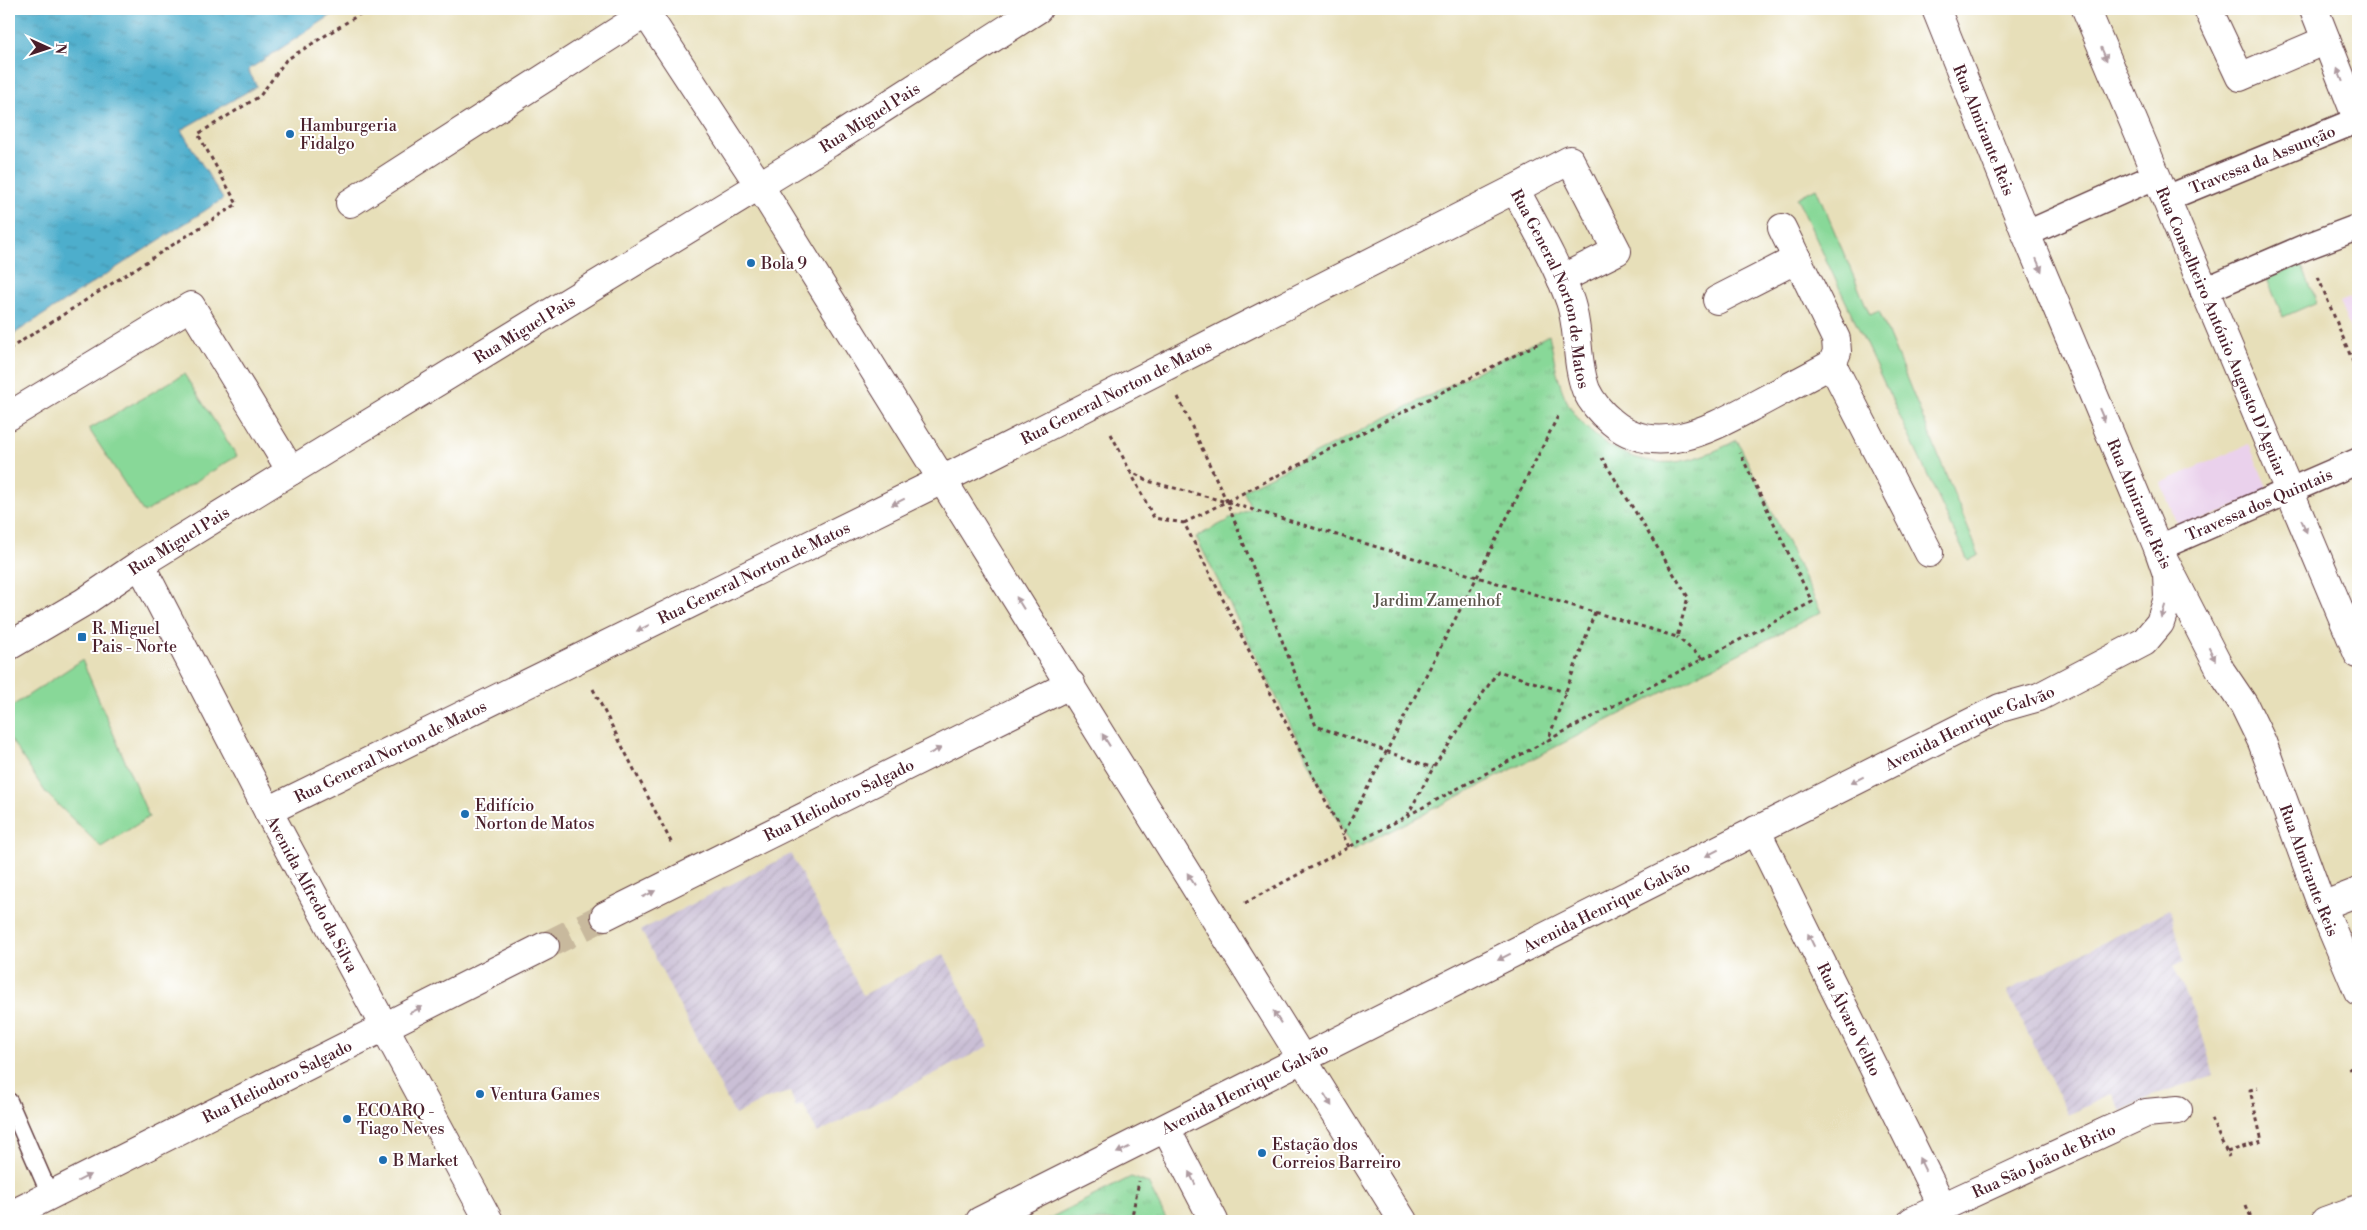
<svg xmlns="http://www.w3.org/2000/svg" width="2367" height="1230" font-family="'Libre Bodoni',serif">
<defs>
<pattern id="industrial-furrows" width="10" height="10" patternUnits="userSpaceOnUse" patternTransform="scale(1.25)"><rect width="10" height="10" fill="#cabfd6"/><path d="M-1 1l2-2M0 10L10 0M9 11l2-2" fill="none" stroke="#afa4b8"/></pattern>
<pattern id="park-tufts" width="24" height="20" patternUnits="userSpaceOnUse" patternTransform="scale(1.25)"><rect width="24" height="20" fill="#88d898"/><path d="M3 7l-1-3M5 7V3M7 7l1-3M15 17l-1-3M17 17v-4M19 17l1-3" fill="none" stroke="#77b983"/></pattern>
<pattern id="water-ripples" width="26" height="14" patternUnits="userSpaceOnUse" patternTransform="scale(1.25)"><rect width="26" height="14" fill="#4daecc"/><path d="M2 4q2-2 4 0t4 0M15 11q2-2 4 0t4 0" fill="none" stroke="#428da6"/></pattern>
</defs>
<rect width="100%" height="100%" fill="#fff"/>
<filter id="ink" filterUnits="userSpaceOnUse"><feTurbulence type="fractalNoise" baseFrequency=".02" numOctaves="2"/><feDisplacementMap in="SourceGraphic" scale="10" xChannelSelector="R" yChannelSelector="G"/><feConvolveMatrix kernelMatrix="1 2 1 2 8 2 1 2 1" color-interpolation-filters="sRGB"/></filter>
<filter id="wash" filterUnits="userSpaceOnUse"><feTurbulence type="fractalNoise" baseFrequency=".0096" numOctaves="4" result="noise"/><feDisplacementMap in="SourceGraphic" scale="20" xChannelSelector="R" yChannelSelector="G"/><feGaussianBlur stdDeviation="1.12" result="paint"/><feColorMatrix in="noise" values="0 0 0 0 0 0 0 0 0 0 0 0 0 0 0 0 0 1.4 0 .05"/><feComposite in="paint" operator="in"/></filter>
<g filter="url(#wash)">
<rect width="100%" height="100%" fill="#e7dfb9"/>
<g fill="#ead1ec">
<path d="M2358,294V328L2351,331L2339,302Z"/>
<path d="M2249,444L2269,492L2179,530L2161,483Z"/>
</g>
<g fill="url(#industrial-furrows)">
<path d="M791,854L863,995L944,954L989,1046L817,1133L803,1104L796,1107L790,1092L765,1099L735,1115L641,930Z"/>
<path d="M2170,909L2183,962L2173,966L2197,1017L2214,1075L2151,1096L2122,1111L2112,1094L2068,1115L2007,991Z"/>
</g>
<g fill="#88d898" stroke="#697c62">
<path d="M1816,188L1870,315L1879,311L1979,555L1968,561L1797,198Z"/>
<path d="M2301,264L2317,302L2283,317L2267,279Z"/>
<path d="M184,374L237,456L144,513L89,429Z"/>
<path d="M82,660L149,817L101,847L46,793L9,737V708Z"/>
</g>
<g fill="url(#park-tufts)" stroke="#697c62">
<path d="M1549,335C1555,359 1557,384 1569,405C1591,444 1643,471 1687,460C1705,456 1720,449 1737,440L1821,612L1353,850L1196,537L1251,508L1243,490Z"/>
<path d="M1131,1177L1148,1183L1167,1221H1044Z"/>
</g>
<path fill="url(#water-ripples)" stroke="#4c667c" d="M9,9H341L248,70L257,86L181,130L223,199L9,337Z"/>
</g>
<g filter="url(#ink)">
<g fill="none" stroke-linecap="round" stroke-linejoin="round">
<path stroke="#c8b99d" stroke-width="28" stroke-dasharray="28 14" stroke-linecap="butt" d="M545,946L605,916"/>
<defs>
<path id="service" d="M9,1101L50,1195"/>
<g id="pedestrian">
<path id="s1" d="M2165,199L2358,120"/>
<path d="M2026,234L2156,176"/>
<path d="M2203,291L2305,247L2358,227"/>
<path id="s2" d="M2158,548L2358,461"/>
</g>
<g id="minor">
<path id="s3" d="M1936,9L2026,234L2158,548L2221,671L2244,705L2262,742L2322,906L2358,991"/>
<path id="s4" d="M2086,9L2358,654"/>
<path d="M2208,9L2240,77L2326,40"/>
<path d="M2314,9L2358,121"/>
<path d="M1515,189L1570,160L1617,251L1561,279"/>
<path d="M350,203L646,13L759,185L1403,1221"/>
<path d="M1782,228L1836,339L1837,352L1832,364"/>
<path d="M1717,300L1797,259"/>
<path d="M9,416L191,306L291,471"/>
<path id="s5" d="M268,811L942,480L1515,189C1534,225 1556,262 1570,301C1580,330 1575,361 1586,390C1592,403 1601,413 1612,422C1658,461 1715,426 1759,403C1783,390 1808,377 1832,364L1929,553"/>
<path id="s6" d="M1756,830L1943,1208"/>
<path d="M2322,906L2358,892"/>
<path id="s7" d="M605,916L1071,684"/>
<path d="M1166,1129L1214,1221"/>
<path id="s8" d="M9,1216L545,946"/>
<path id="s9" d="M980,1221L2000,708L2039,697L2144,642L2160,623L2168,598L2167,574L2158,548"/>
<path id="s10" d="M1912,1221L2146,1113L2178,1110"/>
<path d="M2325,1221L2358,1209"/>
</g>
<g id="tertiary">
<path id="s11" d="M140,564L268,811L489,1221"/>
<path id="s12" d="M9,646L84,602L140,564L291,471L829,143L1038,9"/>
</g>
</defs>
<use href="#service" stroke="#623c40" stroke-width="19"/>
<use href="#pedestrian" stroke="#623c40" stroke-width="28"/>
<use href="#minor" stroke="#623c40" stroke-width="30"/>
<use href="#tertiary" stroke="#623c40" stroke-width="30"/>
<g stroke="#623c40" stroke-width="3" stroke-dasharray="4 4" stroke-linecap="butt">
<path d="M2318,277L2358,374"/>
<path d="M9,349L237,204L198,134L260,96L286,60L368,9"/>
<path d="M1178,397L1227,502L1316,726L1433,768"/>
<path d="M1111,434L1130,471L1148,481L1227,502L1677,637L1688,597L1602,458"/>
<path d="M1130,471L1154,518L1184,523L1343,835"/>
<path d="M1184,523L1541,342"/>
<path d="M1595,612L1548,740L1703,659L1677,637"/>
<path d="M1703,659L1812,602L1740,453"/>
<path d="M593,689L672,844"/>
<path d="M1407,816L1433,768L1498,671L1565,692"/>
<path d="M1349,847L1343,835L1477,577L1559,414"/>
<path d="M1245,903L1548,740"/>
<path d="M2348,1069L2358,1067"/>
<path d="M2211,1119L2229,1157"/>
<path d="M2227,1152L2262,1141L2250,1090L2258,1088"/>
<path d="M2246,1206L2252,1221"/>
<path d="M1131,1221L1139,1181"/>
</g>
<use href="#service" stroke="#fff" stroke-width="16"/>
<use href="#pedestrian" stroke="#fff" stroke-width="25"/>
<use href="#minor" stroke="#fff" stroke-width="28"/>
<use href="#tertiary" stroke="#fff" stroke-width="28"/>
</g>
<defs><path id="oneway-solid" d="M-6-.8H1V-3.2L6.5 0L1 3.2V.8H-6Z" transform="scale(1.25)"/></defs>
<g fill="#ae9aa0">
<use href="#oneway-solid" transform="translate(2104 54) rotate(67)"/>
<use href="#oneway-solid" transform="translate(2340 75) rotate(-112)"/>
<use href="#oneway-solid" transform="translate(2039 265) rotate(67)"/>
<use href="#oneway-solid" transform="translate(2102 415) rotate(67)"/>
<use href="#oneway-solid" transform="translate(898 502) rotate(154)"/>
<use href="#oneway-solid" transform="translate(2304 526) rotate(67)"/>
<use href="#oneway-solid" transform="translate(1020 603) rotate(-122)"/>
<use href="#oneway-solid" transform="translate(2163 612) rotate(107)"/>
<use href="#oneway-solid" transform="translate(643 628) rotate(154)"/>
<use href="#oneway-solid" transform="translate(2212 654) rotate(63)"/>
<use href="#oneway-solid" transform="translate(1106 740) rotate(-122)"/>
<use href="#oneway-solid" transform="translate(935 751) rotate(-26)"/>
<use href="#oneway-solid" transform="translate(1857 780) rotate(153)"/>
<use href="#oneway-solid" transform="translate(1712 853) rotate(153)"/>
<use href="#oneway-solid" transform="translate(1191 879) rotate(-122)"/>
<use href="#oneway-solid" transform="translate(649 894) rotate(-27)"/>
<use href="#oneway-solid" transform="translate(1811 940) rotate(-116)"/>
<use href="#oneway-solid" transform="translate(1504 957) rotate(153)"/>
<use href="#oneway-solid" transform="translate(416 1010) rotate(-27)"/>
<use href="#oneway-solid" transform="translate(1277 1017) rotate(-122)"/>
<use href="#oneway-solid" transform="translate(1328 1100) rotate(58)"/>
<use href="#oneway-solid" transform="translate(1123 1150) rotate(154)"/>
<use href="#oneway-solid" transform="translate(1922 1164) rotate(-116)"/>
<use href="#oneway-solid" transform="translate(84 1178) rotate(-27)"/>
<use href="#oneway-solid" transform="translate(1192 1178) rotate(-117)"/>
</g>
</g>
<g fill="#1f6fb2" stroke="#fff" stroke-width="2">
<circle cx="290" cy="134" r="5"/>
<circle cx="751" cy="263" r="5"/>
<rect x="77" y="632" width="10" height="10" rx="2.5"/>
<circle cx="465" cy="814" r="5"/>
<circle cx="480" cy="1094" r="5"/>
<circle cx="347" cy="1119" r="5"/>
<circle cx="1262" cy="1153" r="5"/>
<circle cx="383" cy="1160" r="5"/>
</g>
<g text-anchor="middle" stroke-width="4" stroke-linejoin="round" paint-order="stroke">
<g font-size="16" fill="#4a1f2b" stroke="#fff">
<text dy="6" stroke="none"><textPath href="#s12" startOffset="1010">Rua Miguel Pais</textPath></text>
<text dy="6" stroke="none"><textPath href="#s3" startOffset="130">Rua Almirante Reis</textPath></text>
<text dy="6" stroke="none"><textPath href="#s1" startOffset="105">Travessa da Assunção</textPath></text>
<text dy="6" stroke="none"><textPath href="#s5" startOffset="1501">Rua General Norton de Matos</textPath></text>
<text dy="6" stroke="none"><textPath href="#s12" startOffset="605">Rua Miguel Pais</textPath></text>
<text dy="6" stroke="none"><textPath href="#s4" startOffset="350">Rua Conselheiro António Augusto D'Aguiar</textPath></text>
<text dy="6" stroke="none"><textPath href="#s5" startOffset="946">Rua General Norton de Matos</textPath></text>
<text dy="6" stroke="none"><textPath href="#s3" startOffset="535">Rua Almirante Reis</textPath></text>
<text dy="6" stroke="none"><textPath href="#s2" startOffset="110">Travessa dos Quintais</textPath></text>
<text dy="6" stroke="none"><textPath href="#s12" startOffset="200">Rua Miguel Pais</textPath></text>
<text dy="6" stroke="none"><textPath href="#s5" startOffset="541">Rua General Norton de Matos</textPath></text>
<text dy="6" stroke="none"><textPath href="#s9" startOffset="1106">Avenida Henrique Galvão</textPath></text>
<text dy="6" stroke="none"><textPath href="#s5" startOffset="136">Rua General Norton de Matos</textPath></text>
<text dy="6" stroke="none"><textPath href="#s7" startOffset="261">Rua Heliodoro Salgado</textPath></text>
<text dy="6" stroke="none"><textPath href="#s3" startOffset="940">Rua Almirante Reis</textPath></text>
<text dy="6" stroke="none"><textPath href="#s11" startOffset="372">Avenida Alfredo da Silva</textPath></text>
<text dy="6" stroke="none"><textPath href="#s9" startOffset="701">Avenida Henrique Galvão</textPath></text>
<text dy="6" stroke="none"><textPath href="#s6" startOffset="211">Rua Álvaro Velho</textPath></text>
<text dy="6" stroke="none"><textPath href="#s8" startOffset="300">Rua Heliodoro Salgado</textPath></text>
<text dy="6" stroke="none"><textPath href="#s9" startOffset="296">Avenida Henrique Galvão</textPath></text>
<text dy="6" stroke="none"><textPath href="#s10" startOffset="145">Rua São João de Brito</textPath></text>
</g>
<g font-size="16" fill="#4a1f2b" stroke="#fff" text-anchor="start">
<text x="300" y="131">Hamburgeria<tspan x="300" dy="18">Fidalgo</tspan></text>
<text x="761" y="269">Bola 9</text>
<text x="92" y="634">R. Miguel<tspan x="92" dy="18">Pais - Norte</tspan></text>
<text x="475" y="811">Edifício<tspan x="475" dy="18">Norton de Matos</tspan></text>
<text x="490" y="1100">Ventura Games</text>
<text x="357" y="1116">ECOARQ -<tspan x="357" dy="18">Tiago Neves</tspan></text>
<text x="1272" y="1150">Estação dos<tspan x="1272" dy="18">Correios Barreiro</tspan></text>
<text x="393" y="1166">B Market</text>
</g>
<g font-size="16" fill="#5d564c" stroke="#fff">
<text x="1437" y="606">Jardim Zamenhof</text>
</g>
</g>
<rect width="2367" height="1230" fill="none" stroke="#fff" stroke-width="30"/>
<g transform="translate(48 48) rotate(93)" stroke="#ffffff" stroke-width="4" paint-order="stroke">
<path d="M0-4L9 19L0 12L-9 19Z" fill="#4a1f2b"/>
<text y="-8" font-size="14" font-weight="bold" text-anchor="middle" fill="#4a1f2b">N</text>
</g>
</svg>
